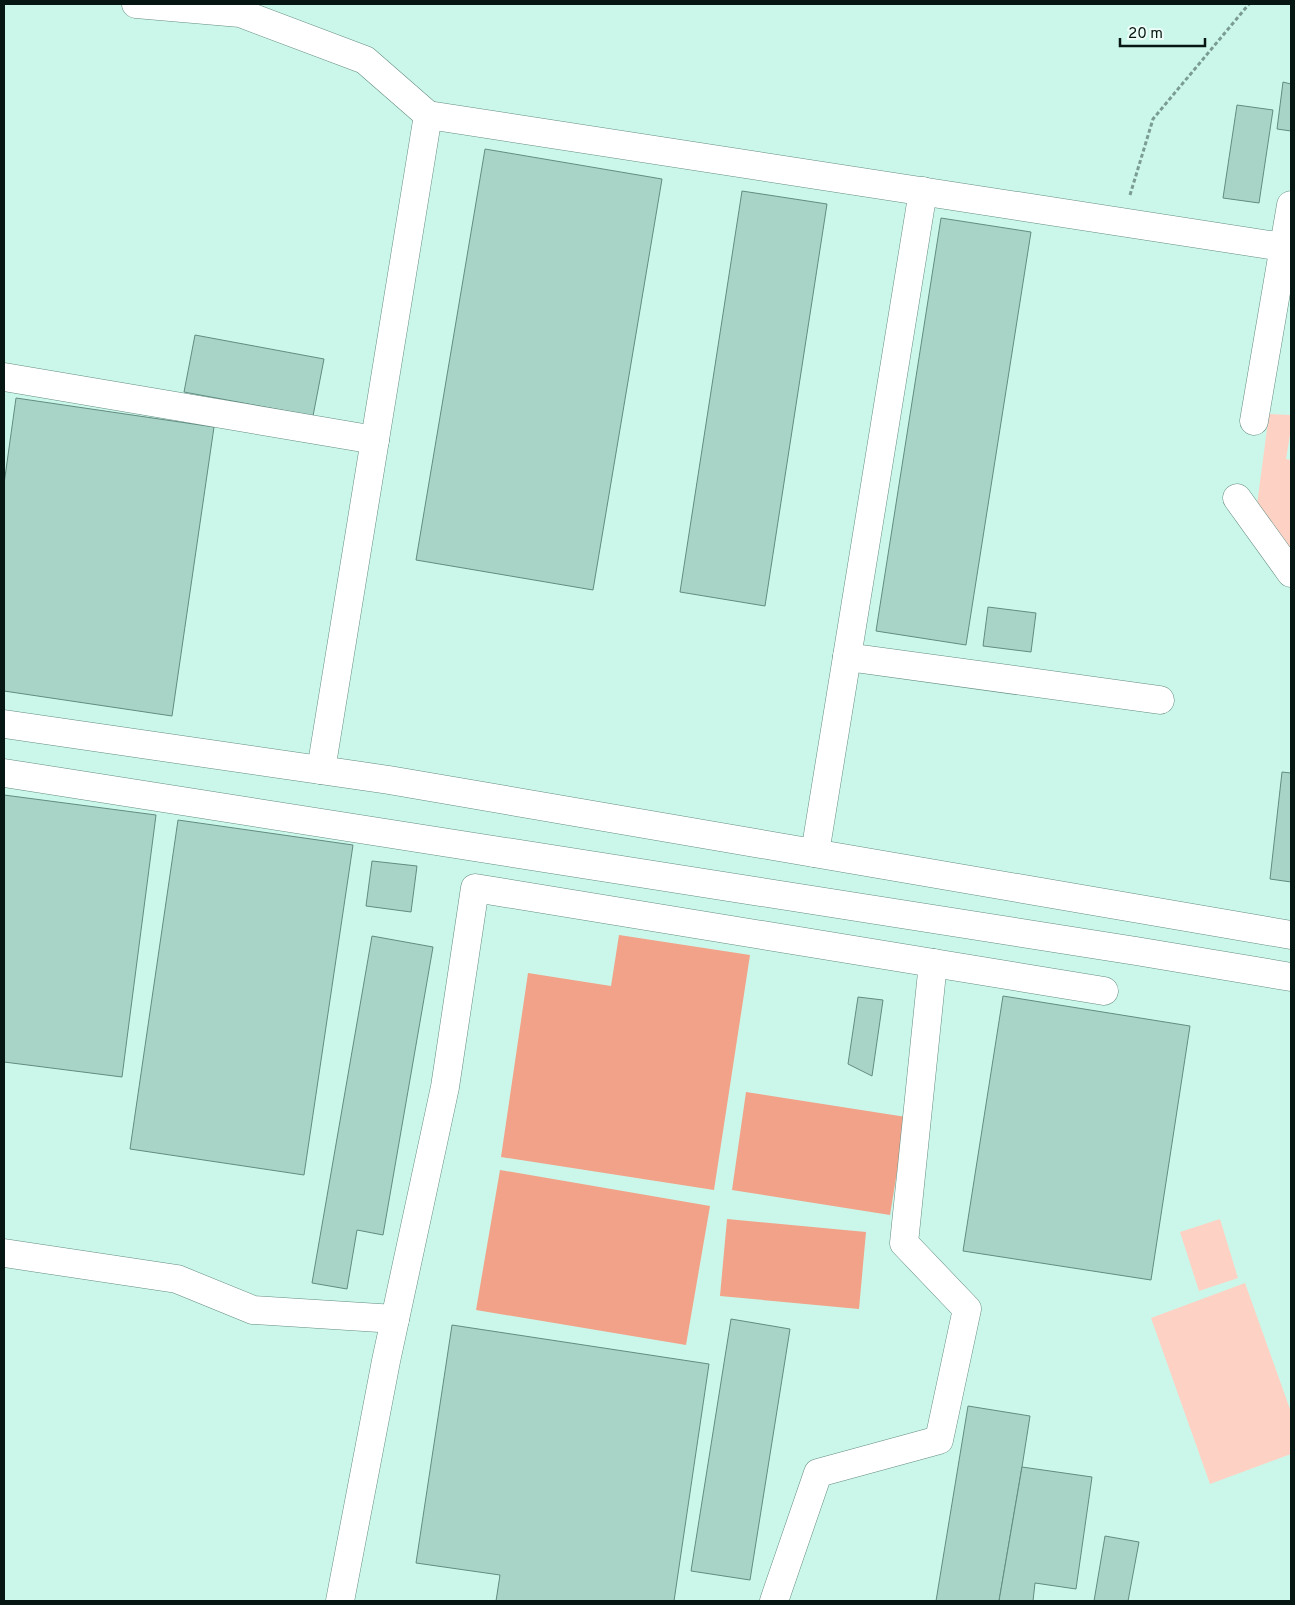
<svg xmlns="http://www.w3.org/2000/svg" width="1295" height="1605" font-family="Overpass,sans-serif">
<rect width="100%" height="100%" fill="#cbf7ea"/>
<g fill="#fdd2c4">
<path d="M1269,414L1291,415V429L1286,459L1291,460V549L1256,512Z"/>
<path d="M1220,1219L1238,1278L1199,1291L1180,1232Z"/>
<path d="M1245,1283L1291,1412V1454L1210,1484L1151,1318Z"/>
</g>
<g fill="#f2a288">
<path d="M619,935L750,955L714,1190L501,1157L528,973L611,986Z"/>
<path d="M746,1092L906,1117L890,1215L732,1190Z"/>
<path d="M500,1170L710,1206L686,1345L476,1310Z"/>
<path d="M727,1219L866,1232L859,1309L720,1296Z"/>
</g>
<g fill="#a8d3c7" stroke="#638c81">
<path d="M1283,82L1291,84V131L1277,129Z"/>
<path d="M1237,105L1273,110L1259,203L1223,198Z"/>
<path d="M485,149L662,179L593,590L416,560Z"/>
<path d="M742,191L827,204L765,606L680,592Z"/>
<path d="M941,218L1031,232L966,645L876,631Z"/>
<path d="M195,335L324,359L313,416L184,392Z"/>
<path d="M16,398L214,427L172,716L4,691V484Z"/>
<path d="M988,607L1036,613L1031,652L983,646Z"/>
<path d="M1282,772L1291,773V882L1270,879Z"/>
<path d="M4,795L156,815L122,1077L4,1062Z"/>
<path d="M178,820L353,845L304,1175L130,1149Z"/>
<path d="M372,861L417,866L411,912L366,906Z"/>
<path d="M372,936L433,947L383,1235L357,1230L347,1289L312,1283Z"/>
<path d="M1003,996L1190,1026L1151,1280L963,1251Z"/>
<path d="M858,997L883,1000L872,1076L848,1064Z"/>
<path d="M731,1319L790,1329L750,1580L691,1571Z"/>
<path d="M452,1325L709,1364L674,1601H496L500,1575L416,1563Z"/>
<path d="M968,1406L1030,1416L1022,1467L999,1601H936Z"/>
<path d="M1022,1467L1092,1477L1076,1589L1035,1583L1033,1601H999Z"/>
<path d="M1105,1536L1139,1542L1128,1601H1094Z"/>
</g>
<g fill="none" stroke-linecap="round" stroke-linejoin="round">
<defs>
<g id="minor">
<path d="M136,4L240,13L365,60L428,115"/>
<path d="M4,377L375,440"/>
<path d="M1254,421L1291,205"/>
<path d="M1237,498L1291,573"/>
<path d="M847,657L1160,700"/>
<path d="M4,724L389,780L1291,935"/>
<path d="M321,770L428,115L1283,247"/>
<path d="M4,773L1136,951L1291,977"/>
<path d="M815,853L923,191"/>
<path d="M4,1253L177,1279L253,1310L395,1319"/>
<path d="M340,1601L386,1361L445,1087L475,888L1104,991"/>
<path d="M774,1601L818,1473L939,1440L967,1309L904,1243L933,963"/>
</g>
</defs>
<use href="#minor" stroke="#648c81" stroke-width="29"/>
<path stroke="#7b9c93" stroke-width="3" stroke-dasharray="4 2.5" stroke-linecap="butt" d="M1130,195L1153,119L1249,4"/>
<use href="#minor" stroke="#fff" stroke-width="28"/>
</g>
<rect width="1295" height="1605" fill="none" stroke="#061612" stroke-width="10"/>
<path d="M1120 38v8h85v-8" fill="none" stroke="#061612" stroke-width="2.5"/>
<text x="1128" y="38" font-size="15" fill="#061612" stroke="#ecfdf8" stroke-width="4" paint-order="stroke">20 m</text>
</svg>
